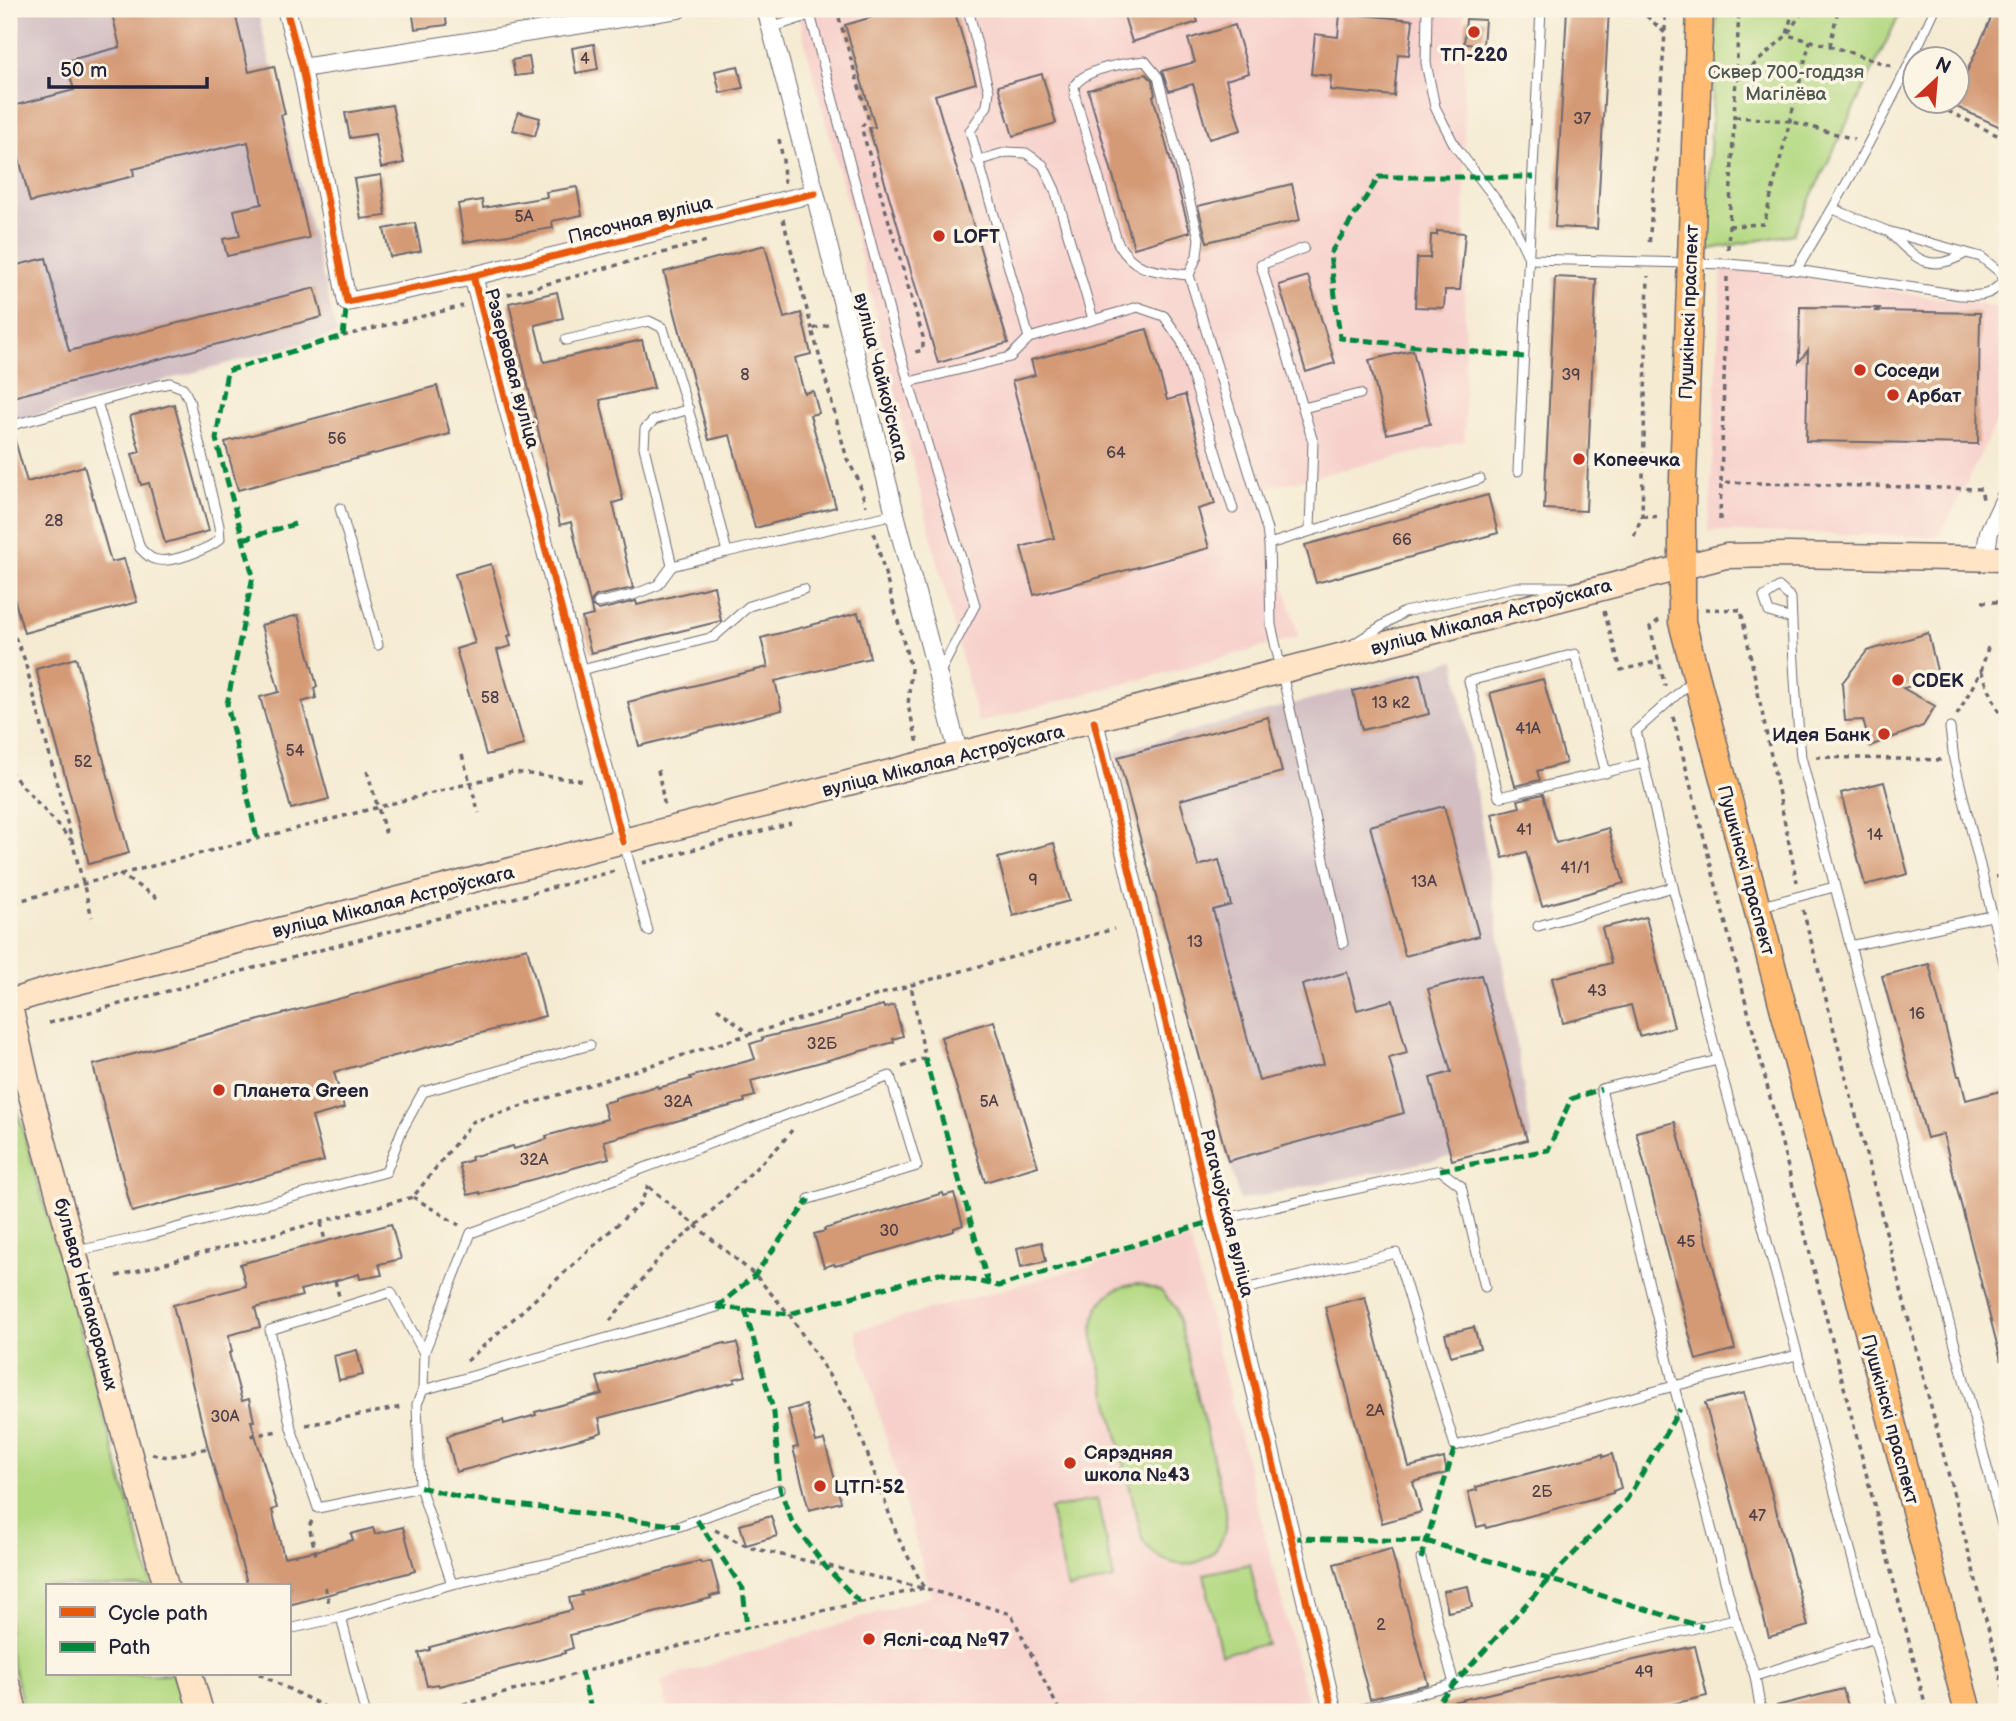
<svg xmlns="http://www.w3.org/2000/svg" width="2016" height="1721" font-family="'Balsamiq Sans',sans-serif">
<rect width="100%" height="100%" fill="#fcf5e5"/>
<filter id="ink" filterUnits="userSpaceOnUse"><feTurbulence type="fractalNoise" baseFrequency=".0143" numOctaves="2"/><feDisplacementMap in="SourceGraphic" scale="14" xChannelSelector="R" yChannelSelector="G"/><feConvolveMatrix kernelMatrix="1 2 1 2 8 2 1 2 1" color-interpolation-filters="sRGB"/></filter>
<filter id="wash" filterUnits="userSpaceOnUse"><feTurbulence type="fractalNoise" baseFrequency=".00686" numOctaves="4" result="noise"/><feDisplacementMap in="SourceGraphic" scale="28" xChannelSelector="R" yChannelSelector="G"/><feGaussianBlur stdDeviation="1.57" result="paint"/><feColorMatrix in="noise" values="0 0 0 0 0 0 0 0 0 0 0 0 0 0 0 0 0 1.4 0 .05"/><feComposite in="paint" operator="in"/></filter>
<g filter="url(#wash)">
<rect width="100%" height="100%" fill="#f5ebd3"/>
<g fill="#f7d0cc">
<path d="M796,9H1464L1465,441L1258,490L1299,637L978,723L855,232Z"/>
<path d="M1722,266L2007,308V400L1940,537L1709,531Z"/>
<path d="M1190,1238L1310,1712H668L661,1680L931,1596L855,1330Z"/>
</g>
<g fill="#d2bec3">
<path d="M9,9H257L337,334L9,422Z"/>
<path d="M1455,660L1532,1140L1240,1200L1115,752Z"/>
</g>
<g fill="#b4d983" stroke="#6b7e5f" stroke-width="2">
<path d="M1717,9H1902L1793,234L1705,250Z"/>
<path d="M9,1080L152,1586H47V1674H174L183,1712H25L9,1651Z"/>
<path d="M1139,1284L1161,1291L1176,1308L1226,1511C1231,1564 1173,1584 1143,1541L1093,1337C1091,1306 1108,1286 1139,1284Z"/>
<path d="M1097,1499L1114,1579L1068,1589L1050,1509Z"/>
<path d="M1250,1564L1267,1644L1221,1654L1204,1574Z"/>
</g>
<g id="blocks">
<g fill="#d49974">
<path d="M111,9H234L249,72L274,66L285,114L281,115L309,238L227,256L223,239L240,236L234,210L262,204L248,142L133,169L134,176L30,202L9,118V107L74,90L66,61L120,47Z"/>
<path d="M412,9H444L447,25L415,29Z"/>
<path d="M900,9H954L976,83L935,95L1008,343L938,363L869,128L875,127L845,25Z"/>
<path d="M1122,9H1194L1198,22L1132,42Z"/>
<path d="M1567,9H1609L1597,229L1555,227Z"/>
<path d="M1995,9H2007V130L1952,105L1956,102V96Z"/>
<path d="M1340,13L1413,20L1409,55L1398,54L1394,96L1330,90L1331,76L1311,74L1315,34L1338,37Z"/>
<path d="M1466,19L1485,20L1483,45L1464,44Z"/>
<path d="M1235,25L1249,73L1226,80L1241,130L1209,139L1193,84L1169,91L1162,71L1195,62L1188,39Z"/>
<path d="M594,44L598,69L576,73L572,48Z"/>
<path d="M529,57L532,74L515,76L512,60Z"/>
<path d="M738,66L743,88L720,93L715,71Z"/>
<path d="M1042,74L1056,123L1013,136L998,86Z"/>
<path d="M1146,74L1152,80L1155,95L1153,96L1190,232L1134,248L1088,90Z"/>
<path d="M392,105L404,163L381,168L375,134L350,138L345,113Z"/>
<path d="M518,112L540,118L535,136L513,130Z"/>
<path d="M381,175L386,216L361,219L354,179Z"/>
<path d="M1292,184L1300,220L1207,242L1198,206Z"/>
<path d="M577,187L582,215L552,221L553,228L464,242L458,204L482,200L483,208L547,197L546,192Z"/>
<path d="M415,223L421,251L390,257L384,229Z"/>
<path d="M1437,231L1465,233L1460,290H1445L1444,308L1415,307L1417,258H1430L1431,235H1437Z"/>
<path d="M765,245L784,318L801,313L811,354L795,358L804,393L813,391L819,413L810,415L836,507L755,528L730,435L709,440L664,272Z"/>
<path d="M46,258L69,351L315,288L322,317L9,398V267Z"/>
<path d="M1308,276L1335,363L1306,372L1279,285Z"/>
<path d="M1555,277L1596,279L1586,511L1544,509Z"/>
<path d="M557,292L563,318L535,325L544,362L642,340L654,388L600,400L623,500L613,503L633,588L596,596L592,600L591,605L599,610L636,601L637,605L714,586L721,621L591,653L582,618L593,615L571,522L560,525L509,303Z"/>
<path d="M1800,307L1881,308L1874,311L1980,313L1978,444L1806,441L1808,350L1799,362Z"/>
<path d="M1147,329L1167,400L1185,395L1215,504L1198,509L1209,548L1034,595L1021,547L1054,538L1012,381L1035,375L1031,360Z"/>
<path d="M1413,350L1430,424L1387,434L1369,360Z"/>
<path d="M437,386L450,434L238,490L225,442Z"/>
<path d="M174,404L209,531L165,543L149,483L141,485L132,454L140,452L130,416Z"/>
<path d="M14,437L27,482L84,466L111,562L124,559L137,602L24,633L9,580V438Z"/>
<path d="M1488,495L1498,533L1316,583L1305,545Z"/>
<path d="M491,564L511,635L508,636L511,646L497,650L524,745L486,755L456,649L475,643L455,574Z"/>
<path d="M858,613L860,620L862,619L870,658L775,681L782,710L639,746L628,702L768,667L761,638Z"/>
<path d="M298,615L317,686L314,688L316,698L302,702L329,799L291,809L260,697L279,692L261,625Z"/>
<path d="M1928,633L1939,679L1903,688L1935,706L1923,726L1870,746L1863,720L1845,721L1842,683L1867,651Z"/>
<path d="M76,658L129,853L89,864L36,669Z"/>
<path d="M1420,674L1429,714L1362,730L1353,691Z"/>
<path d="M1543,679L1566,763L1537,771L1540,780L1515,786L1490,693Z"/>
<path d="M1268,717L1282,772L1180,800L1198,866L1219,860L1231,905L1213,910L1259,1081L1324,1064L1302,985L1347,972L1357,1010L1393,1000L1407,1053L1389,1058L1404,1113L1228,1161L1118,757Z"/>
<path d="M1884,782L1908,874L1865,885L1841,793Z"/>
<path d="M1543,794L1556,843L1608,828L1624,883L1542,906L1526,852L1503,858L1492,814L1520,807L1518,800Z"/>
<path d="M1444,806L1479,936L1405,956L1370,826Z"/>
<path d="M1054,843L1069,901L1013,916L998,858Z"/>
<path d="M1646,917L1674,1027L1639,1036L1631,1005L1563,1023L1552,978L1611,963L1602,928Z"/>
<path d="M527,948L545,1016L334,1072L344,1108L312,1117L324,1161L132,1212L93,1065Z"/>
<path d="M1929,964L1958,1076H1960L1966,1100L2004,1090L2007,1103V1360H2001L1943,1134L1927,1138L1882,976Z"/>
<path d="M1481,975L1527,1140L1452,1160L1430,1078L1451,1072L1428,989Z"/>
<path d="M883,1005L884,1008L894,1005L903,1036L893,1039L894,1042L751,1081L755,1096L744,1099L745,1102L604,1141L609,1158L480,1194V1192L468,1195L459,1164L472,1160L471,1157L513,1146L514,1149L547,1139L546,1136L607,1119L603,1103L615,1100V1098L657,1086L658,1088L691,1079L690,1077L755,1059L750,1044L763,1040L762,1038L841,1019V1017Z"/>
<path d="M994,1021L1038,1166L985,1182L941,1037Z"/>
<path d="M1675,1122L1735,1349L1696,1360L1636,1132Z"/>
<path d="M943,1193L944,1196L954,1193L963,1225L954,1228V1231L835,1266L834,1264L824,1267L814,1234L825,1231L824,1229Z"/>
<path d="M391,1224L401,1259L379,1264L382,1275L360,1279L359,1274L323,1284L300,1290L302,1296L255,1308L260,1327L229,1335V1338L232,1352L229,1353L242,1401L249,1399L254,1421H251L277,1508L272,1510L284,1557L325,1549V1548L353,1540L351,1534L373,1528L375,1534L403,1527L415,1571L289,1605V1586H248L208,1448L173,1305L246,1286L240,1264Z"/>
<path d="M1042,1242L1046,1261L1021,1267L1017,1248Z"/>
<path d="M1365,1297L1409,1467L1444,1458L1447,1473L1413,1482L1421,1512L1382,1523L1325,1307Z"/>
<path d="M1474,1327L1480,1348L1451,1356L1445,1334Z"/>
<path d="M725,1343L726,1345L737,1343L746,1376L734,1379L735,1382L599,1418L602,1432L595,1435L456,1472L447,1437L455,1433L503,1420L504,1424L536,1415L535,1412L602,1394L597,1377Z"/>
<path d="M357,1350L363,1375L339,1380L334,1356Z"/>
<path d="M1744,1393L1808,1626L1769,1637L1705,1403Z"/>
<path d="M806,1405L816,1442L824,1440L841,1502L809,1510L793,1448L798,1447L788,1410Z"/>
<path d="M1603,1454V1457L1612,1454L1621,1488L1613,1491V1493L1486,1528L1485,1525L1477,1527L1468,1492L1477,1490L1476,1487Z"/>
<path d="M771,1516L777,1536L746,1545L740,1525Z"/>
<path d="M1391,1549L1428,1684L1370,1699L1334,1564Z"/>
<path d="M700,1561L701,1563L711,1561L720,1594L710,1596L711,1598L570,1635L573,1648L564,1651L565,1653L439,1686L438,1684L427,1686L419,1653L430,1650V1647L572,1610L569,1598L582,1595L581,1592Z"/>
<path d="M1468,1586L1472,1607L1448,1612L1443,1591Z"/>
<path d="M1695,1646L1707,1696L1637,1712H1440L1439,1705Z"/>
<path d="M1843,1689L1850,1712H1777L1776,1706Z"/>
</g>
</g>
</g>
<g filter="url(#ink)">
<use href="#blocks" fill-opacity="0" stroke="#6c6870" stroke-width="2"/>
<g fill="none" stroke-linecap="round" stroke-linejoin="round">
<defs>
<g id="lane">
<path d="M968,9L989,91L987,106L970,131L1029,338"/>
<path d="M1427,9L1426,63L1435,107L1455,146L1510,218L1529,258"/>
<path d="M810,14L901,356L975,605L939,674"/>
<path d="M771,28L827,9"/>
<path d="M977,161L1007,152L1026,153L1043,165L1055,190L1093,319"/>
<path d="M1889,232C1915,258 1929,275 1966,253"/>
<path d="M1304,248L1261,265L1313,442L1310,529"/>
<path d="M1529,259L1728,264L1796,270C1848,185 1894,99 1935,9"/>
<path d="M1796,270L1960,295C1978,296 1990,297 2002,282L2001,273L1981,257L1887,231L1833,209"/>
<path d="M1189,275L1197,256L1199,238L1158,77L1145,61C1124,63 1086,68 1074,86L1075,96L1117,241C1133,273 1157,271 1189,275L1267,530L1269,544"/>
<path d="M566,340L649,321L663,328L703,458L727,552L895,514"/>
<path d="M909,382L1010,357L1029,338L1138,307L1164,316L1182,342L1233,509"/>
<path d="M1303,408L1360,394"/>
<path d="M689,409L654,420L645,429L644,447L672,566L727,552"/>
<path d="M9,426L155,386L170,383L183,388L189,400L219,526L220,539C209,549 169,565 154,559C149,558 144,552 140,548L97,402"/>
<path d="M1518,471L1541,9"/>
<path d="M340,508L378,645"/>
<path d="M598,603L633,595L658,585L672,566"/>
<path d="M1792,619L1769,612L1764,597L1779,587L1791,598C1793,651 1796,704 1801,757L2007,1544"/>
<path d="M1355,643L1404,612L1516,587H1567"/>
<path d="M577,671L714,637L749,606L804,589"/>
<path d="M1693,680L1636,731L1673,887L1718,1060L1894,1712"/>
<path d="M1950,728L1954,760L2007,975"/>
<path d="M1606,773L1575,654L1469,681L1499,797L1644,763"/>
<path d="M624,843L648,931"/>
<path d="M1758,907L1834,887"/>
<path d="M1538,926L1673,887"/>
<path d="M1343,943L1271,625L1269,544L1480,479"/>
<path d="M1850,946L1991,916"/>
<path d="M1718,1060L1601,1089L1674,1386L1735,1619L1755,1676L1875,1638"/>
<path d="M1213,1221L1440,1170L1461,1186L1485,1287"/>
<path d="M77,1251L146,1236L386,1172L402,1130L423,1092L590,1045"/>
<path d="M1232,1292L1396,1253L1455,1446L1674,1386L1797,1355"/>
<path d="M423,1390L717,1307"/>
<path d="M420,1487L318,1508L291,1428L270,1330L391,1292L424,1353"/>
<path d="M1421,1559L1454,1684"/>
<path d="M452,1584L420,1487L417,1404L423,1390L424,1353L471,1233L890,1076L917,1166L809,1199"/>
<path d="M341,1617L365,1712"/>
<path d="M289,1629L341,1617L452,1584L550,1563L680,1526L780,1489"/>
<path d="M1755,1676L1761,1712"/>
<path d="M1350,1712L1454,1684L1735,1619"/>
</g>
<g id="street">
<path d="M286,9L302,68L347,302L473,276L815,193"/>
<path d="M766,9L815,193L895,514L959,755"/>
<path d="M302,68L678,9"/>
<path d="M473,276L623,842"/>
<path d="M1985,557L1989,532L2007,494"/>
<path d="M1094,721L1213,1221L1232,1292L1333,1712"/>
</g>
<g id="secondary">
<path d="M9,1002L51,989L1726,556L1787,555L2007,559"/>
<path d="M9,1002L27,1081L166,1586"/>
<path d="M190,1674L201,1712"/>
<path d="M9,1688L15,1712"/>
</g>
<path id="primary" d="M1700,9L1682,506V622L1968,1712"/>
</defs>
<use href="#lane" stroke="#6c6870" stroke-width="11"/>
<use href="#street" stroke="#6c6870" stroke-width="20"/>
<use href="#secondary" stroke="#6c6870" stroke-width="27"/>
<use href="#primary" stroke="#6c6870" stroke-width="29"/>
<g stroke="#6c6870" stroke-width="3.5" stroke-dasharray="5 5" stroke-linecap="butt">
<path d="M1639,9L1665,33L1649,247"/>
<path d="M1793,9L1787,35L1830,46L1891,66"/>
<path d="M839,18L868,117L867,121L862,126V130L923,337V350L915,352"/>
<path d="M1665,31V9"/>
<path d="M1830,46L1838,9"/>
<path d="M1737,80L1787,35L1804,9"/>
<path d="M1930,102L2007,140"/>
<path d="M1735,117L1790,121L1854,139"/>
<path d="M779,139L783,160L784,183"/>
<path d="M783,219L812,329"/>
<path d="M1729,226L1764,224L1810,41"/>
<path d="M1728,249L1739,9"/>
<path d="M1727,277L1721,482L1981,489L1983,499"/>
<path d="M498,297L707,241"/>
<path d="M866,315L876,349L879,354L887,358"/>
<path d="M828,325L812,329L847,459L858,479L866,506"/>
<path d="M343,336L463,306"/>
<path d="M1642,516L1661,517"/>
<path d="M1720,520L1721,482"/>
<path d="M874,533L911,669L908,706L918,743"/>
<path d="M1634,536L1642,516L1648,276"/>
<path d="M1982,602H2007"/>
<path d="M1705,609L1741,610L1797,882"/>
<path d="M1604,611L1621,670L1659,661"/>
<path d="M9,618L14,635L24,658L92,917"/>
<path d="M1659,620L1650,627L1665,686"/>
<path d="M1981,671L2007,730"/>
<path d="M1957,715L1981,671L1989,644"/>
<path d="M1673,717L1927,1712"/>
<path d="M462,755L479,813"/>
<path d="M1816,757L1942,760"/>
<path d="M658,770L665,808"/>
<path d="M9,771L71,840"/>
<path d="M367,771L387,838"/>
<path d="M643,863L791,823"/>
<path d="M119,874L159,899"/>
<path d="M1996,877L2007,874"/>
<path d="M14,902L513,772L586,781"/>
<path d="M1803,910L2007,1701"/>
<path d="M717,1008L750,1034L911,985L1114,929"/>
<path d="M49,1023L618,870"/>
<path d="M902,1067L925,1058L911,985"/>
<path d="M649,1187L755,1275L789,1314L851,1409L897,1535L924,1588L1011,1614L1060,1712"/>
<path d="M413,1197L459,1225"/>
<path d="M321,1223L325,1241"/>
<path d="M117,1276L413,1197L472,1122L750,1034"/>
<path d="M335,1281L339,1296"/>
<path d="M610,1321L660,1257L696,1226L781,1144L792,1130"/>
<path d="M467,1361L641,1203L648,1185"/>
<path d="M306,1425L402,1407"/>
<path d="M251,1436L278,1431"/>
<path d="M152,1454L168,1457L208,1448"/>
<path d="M312,1521L309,1526L317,1559"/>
<path d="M715,1530L748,1547L922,1588"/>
<path d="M325,1587L330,1607"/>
<path d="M259,1674L335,1712"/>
<path d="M434,1712L747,1628L924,1588"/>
</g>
<use href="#lane" stroke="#fff" stroke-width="9"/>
<use href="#street" stroke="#fff" stroke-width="18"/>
<use href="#secondary" stroke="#ffe4c6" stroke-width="24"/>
<use href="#primary" stroke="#febb71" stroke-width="26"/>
<g stroke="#00873e" stroke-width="5" stroke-dasharray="10 5" stroke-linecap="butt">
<path d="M1524,357L1340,338L1330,254L1379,177H1534"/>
<path d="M243,539L295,524"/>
<path d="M257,838L227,704L253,576L216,439L227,371L343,336L347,302"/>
<path d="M925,1058L988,1283"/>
<path d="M1440,1170L1548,1150L1571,1099L1601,1089"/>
<path d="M717,1307L789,1314L939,1273L999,1286L1213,1221"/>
<path d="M717,1307L755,1275L809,1199"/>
<path d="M745,1309L774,1413L780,1489L792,1522L825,1566L860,1603"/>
<path d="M420,1487L464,1498L680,1526"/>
<path d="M697,1520L743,1589L747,1628"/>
<path d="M1291,1538L1426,1541L1703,1627"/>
<path d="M1421,1559L1455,1446"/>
<path d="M581,1672L592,1712"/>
<path d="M1432,1712L1437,1703L1549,1579L1627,1499L1680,1409"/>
</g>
<defs>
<g id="cycleway">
<path d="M286,9L302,68L347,302L473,276L815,193"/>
<path d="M473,276L623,842"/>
<path d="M1094,721L1213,1221L1232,1292L1333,1712"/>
</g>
</defs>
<use href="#cycleway" stroke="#fcf5e5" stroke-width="11"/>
<use href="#cycleway" stroke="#e8590c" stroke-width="7"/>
</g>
</g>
<g fill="#c8321e" stroke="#fcf5e5" stroke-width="2.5">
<circle cx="1474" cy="32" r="7"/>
<circle cx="939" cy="236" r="7"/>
<circle cx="1860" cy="370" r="7"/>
<circle cx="1893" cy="395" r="7"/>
<circle cx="1579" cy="459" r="7"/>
<circle cx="1898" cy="680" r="7"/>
<circle cx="1884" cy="734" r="7"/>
<circle cx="219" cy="1090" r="7"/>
<circle cx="1070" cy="1463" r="7"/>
<circle cx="820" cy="1486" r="7"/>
<circle cx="869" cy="1639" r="7"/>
</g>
<g text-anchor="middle" stroke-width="7" stroke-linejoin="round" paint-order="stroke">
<g font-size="16" fill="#4e4049">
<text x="585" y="64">4</text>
<text x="1582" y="124">37</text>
<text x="524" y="222">5А</text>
<text x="745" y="380">8</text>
<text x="1571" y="380">39</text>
<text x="337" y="444">56</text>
<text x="1116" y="458">64</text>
<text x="54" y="526">28</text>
<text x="1402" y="545">66</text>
<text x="490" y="703">58</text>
<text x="1391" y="708">13 к2</text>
<text x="1528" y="734">41А</text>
<text x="295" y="756">54</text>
<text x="83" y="767">52</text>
<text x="1524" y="835">41</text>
<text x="1875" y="840">14</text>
<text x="1575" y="873">41/1</text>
<text x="1033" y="885">9</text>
<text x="1424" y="887">13А</text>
<text x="1195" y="947">13</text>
<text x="1597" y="996">43</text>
<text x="1917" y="1019">16</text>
<text x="822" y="1049">32Б</text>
<text x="678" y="1107">32А</text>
<text x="989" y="1107">5А</text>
<text x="534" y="1165">32А</text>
<text x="889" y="1236">30</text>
<text x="1686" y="1247">45</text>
<text x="1375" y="1416">2А</text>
<text x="225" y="1422">30А</text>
<text x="1542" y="1497">2Б</text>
<text x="1757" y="1521">47</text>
<text x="1381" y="1630">2</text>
<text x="1644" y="1677">49</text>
</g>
<g font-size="19" font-weight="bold" fill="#22223b" stroke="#fcf5e5" text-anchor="start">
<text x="1474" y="61" text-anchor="middle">ТП-220</text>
<text x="953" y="243">LOFT</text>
<text x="1874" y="377">Соседи</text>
<text x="1907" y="402">Арбат</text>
<text x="1593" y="466">Копеечка</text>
<text x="1912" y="687">CDEK</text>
<text x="1870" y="741" text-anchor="end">Идея Банк</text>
<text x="233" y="1097">Планета Green</text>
<text x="1084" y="1459">Сярэдняя<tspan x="1084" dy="22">школа №43</tspan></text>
<text x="834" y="1493">ЦТП-52</text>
<text x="883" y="1646">Яслі-сад №97</text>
</g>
<g font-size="19" fill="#4e5951" stroke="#fcf5e5">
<text x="1786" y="78">Сквер 700-годдзя<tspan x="1786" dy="22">Магілёва</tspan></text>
</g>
<g font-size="19" fill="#22223b" stroke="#fcf5e5">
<text transform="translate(640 219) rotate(-14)" y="7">Пясочная вуліца</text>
<text transform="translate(1688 312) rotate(-88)" y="7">Пушкінскі праспект</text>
<text transform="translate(513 368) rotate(75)" y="7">Рэзервовая вуліца</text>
<text transform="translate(882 377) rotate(76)" y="7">вуліца Чайкоўскага</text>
<text transform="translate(1491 616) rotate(-15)" y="7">вуліца Мікалая Астроўскага</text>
<text transform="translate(943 760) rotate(-14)" y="7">вуліца Мікалая Астроўскага</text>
<text transform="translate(1747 870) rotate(75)" y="7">Пушкінскі праспект</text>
<text transform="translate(393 901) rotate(-14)" y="7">вуліца Мікалая Астроўскага</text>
<text transform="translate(1228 1213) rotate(76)" y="7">Рагачоўская вуліца</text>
<text transform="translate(87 1294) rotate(75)" y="7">бульвар Непакораных</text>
<text transform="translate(1891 1419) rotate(75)" y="7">Пушкінскі праспект</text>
</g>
</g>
<rect width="2016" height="1721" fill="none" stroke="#fcf5e5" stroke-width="35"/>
<rect x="46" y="1584" width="245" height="91" fill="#fcf5e5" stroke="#a5a1a1" stroke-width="2"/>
<rect x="60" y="1607" width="35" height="10" fill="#e8590c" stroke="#a5a1a1" stroke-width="2"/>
<text x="108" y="1620" font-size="21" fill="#22223b">Cycle path</text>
<rect x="60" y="1642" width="35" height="10" fill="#00873e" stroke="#a5a1a1" stroke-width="2"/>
<text x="108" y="1654" font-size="21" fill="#22223b">Path</text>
<g transform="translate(1936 80) rotate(26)"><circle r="33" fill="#fcf5e5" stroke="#a5a1a1" stroke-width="2"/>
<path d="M0-5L12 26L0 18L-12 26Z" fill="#c8321e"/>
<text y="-10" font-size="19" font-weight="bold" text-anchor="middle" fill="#22223b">N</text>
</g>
<path d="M49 77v10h158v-10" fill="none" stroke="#22223b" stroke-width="3.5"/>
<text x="60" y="77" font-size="21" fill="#22223b" stroke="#fcf5e5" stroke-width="5" paint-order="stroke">50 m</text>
</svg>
